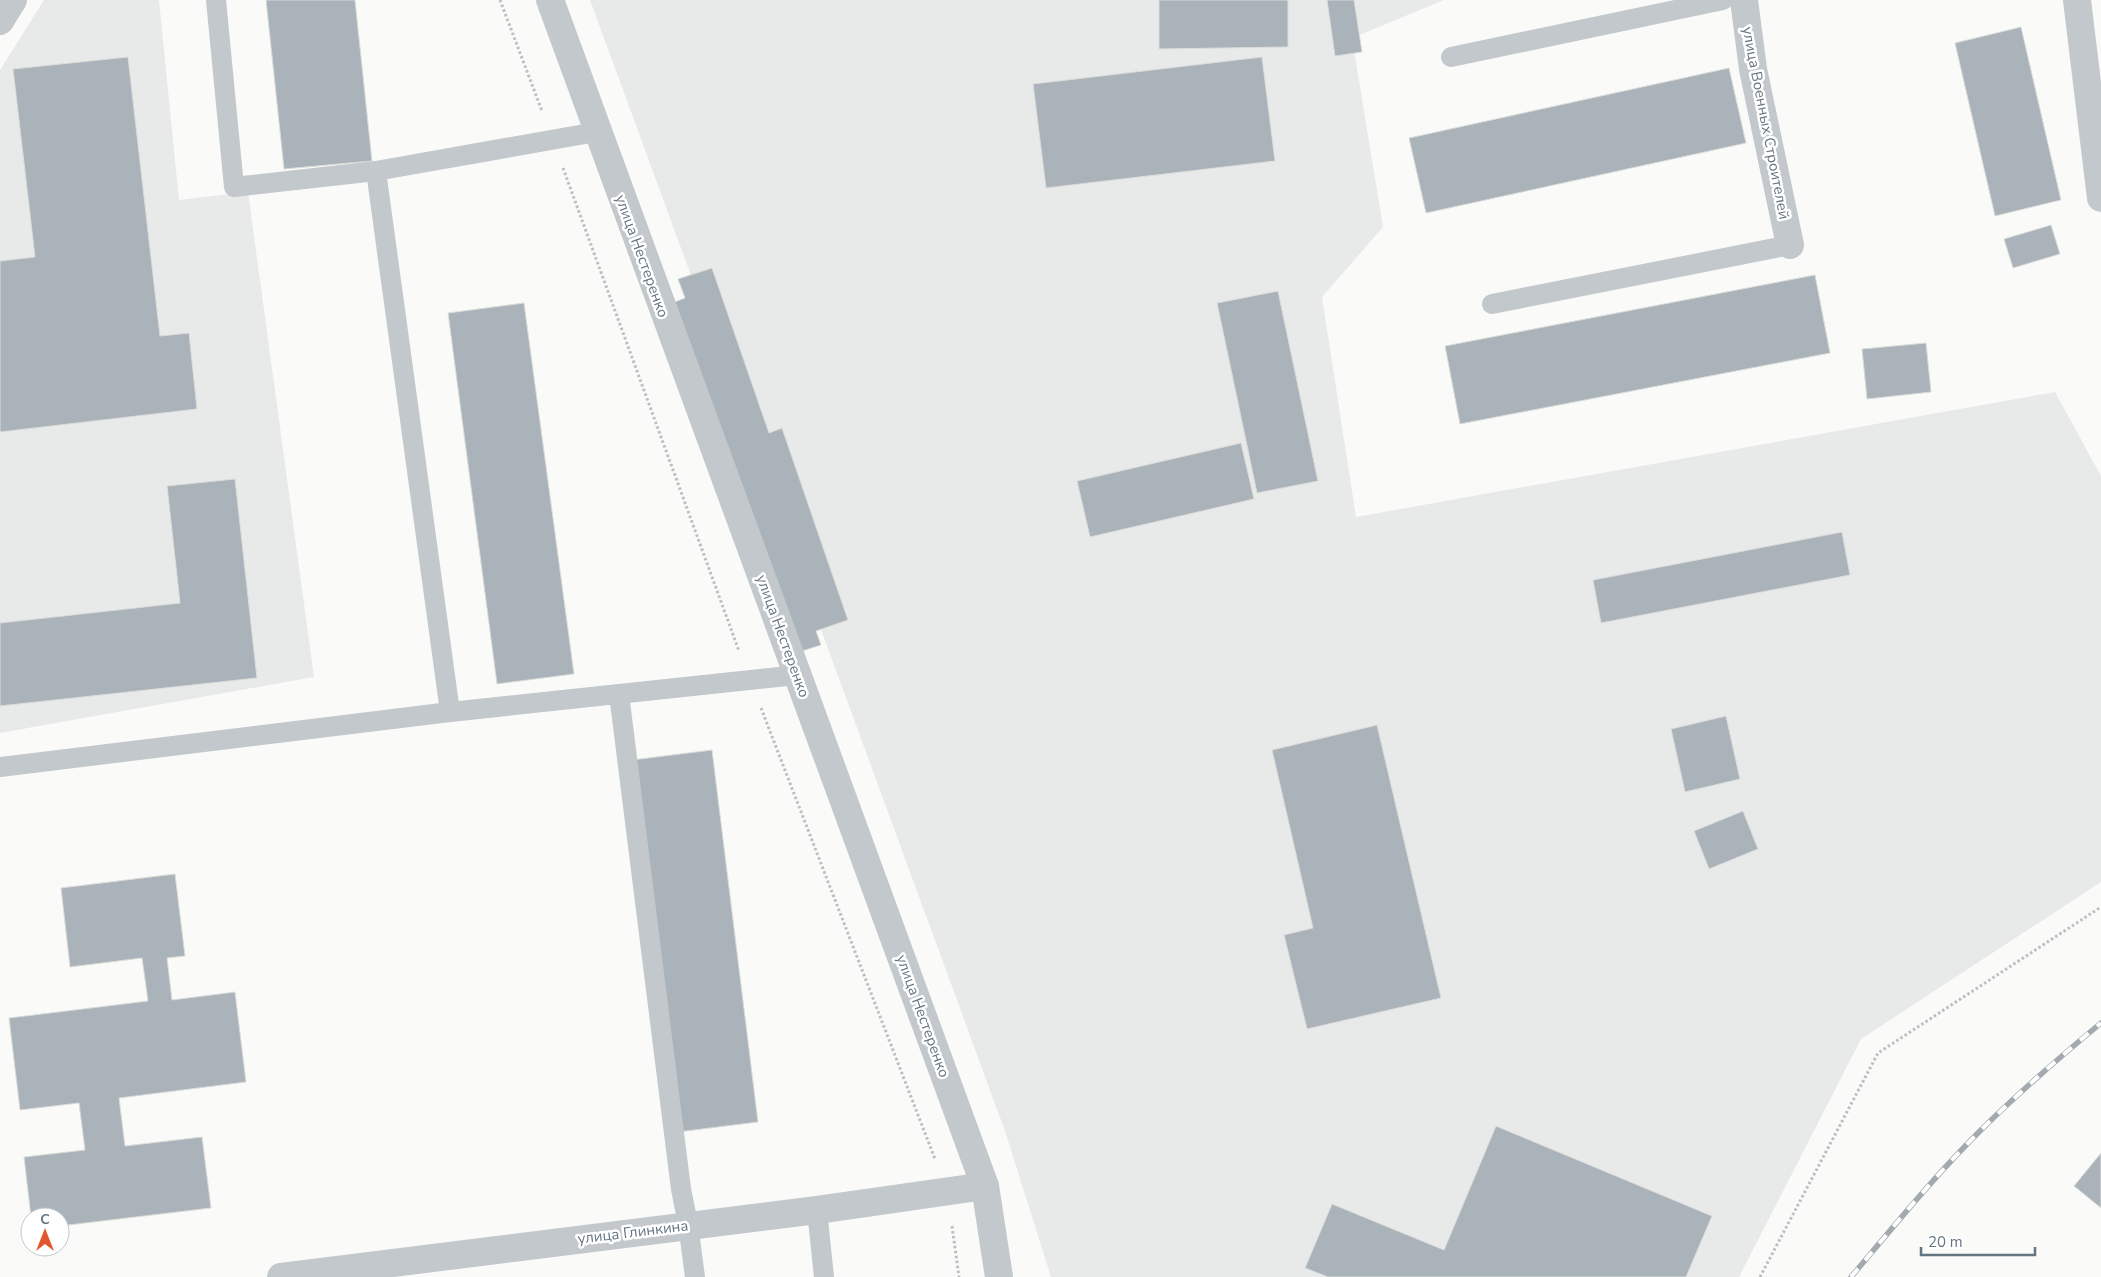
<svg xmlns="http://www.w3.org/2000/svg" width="2101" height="1277" font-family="'Nunito Sans',sans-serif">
<rect width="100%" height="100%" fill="#fafaf8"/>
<g fill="#e8e9e9">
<path d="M44,0H159L179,200L248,192L314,677L0,733V70Z"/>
<path d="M590,0H1444L1352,38L1383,227L1322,297L1356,517L2055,392L2101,476V882L1861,1039L1739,1277H1051L1005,1131Z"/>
</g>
<g fill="#aab3b9" stroke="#dcdcda">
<path d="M266,0H355L372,161L284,169Z"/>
<path d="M1159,0H1288V47L1159,49Z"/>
<path d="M1327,0H1354L1362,52L1335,56Z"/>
<path d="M2021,27L2061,200L1995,216L1955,43Z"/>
<path d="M128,57L160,336L189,333L197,409L0,432V261L35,257L13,69Z"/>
<path d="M1262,57L1275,161L1046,188L1033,84Z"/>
<path d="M1729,68L1746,143L1426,213L1409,138Z"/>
<path d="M2051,225L2060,254L2013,268L2004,239Z"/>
<path d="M712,268L769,433L782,428L848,620L816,631L821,645L796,653L675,302L685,298L678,279Z"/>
<path d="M1815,275L1830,353L1460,424L1445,346Z"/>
<path d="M1278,291L1318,481L1257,493L1217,303Z"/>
<path d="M524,303L574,674L497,684L448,313Z"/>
<path d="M1926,343L1931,392L1867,399L1862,349Z"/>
<path d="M1241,443L1254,499L1090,537L1077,481Z"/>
<path d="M235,479L257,678L0,706V623L180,603L167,486Z"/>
<path d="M1842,532L1850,575L1601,623L1593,580Z"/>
<path d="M1726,716L1740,779L1685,792L1671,729Z"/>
<path d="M1377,725L1441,998L1307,1029L1284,935L1313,928L1272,750Z"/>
<path d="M712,750L758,1122L678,1132L632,760Z"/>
<path d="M1743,811L1758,849L1709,869L1694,831Z"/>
<path d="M175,874L185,956L167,958L172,1000L235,992L246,1082L119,1098L125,1146L202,1137L211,1208L60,1226V1217H31L24,1157L85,1150L79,1103L20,1110L9,1018L148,1001L142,958L70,967L61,888Z"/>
<path d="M1496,1126L1712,1216L1686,1277H1328L1305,1268L1332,1204L1444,1250Z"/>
<path d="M2101,1153V1208L2074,1186Z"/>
</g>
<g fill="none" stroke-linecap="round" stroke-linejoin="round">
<g stroke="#bbbfc2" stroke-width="3" stroke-dasharray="2.5 2.5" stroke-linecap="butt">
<path d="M500,0L542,111"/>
<path d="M563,168L739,651"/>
<path d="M761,708L935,1159"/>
<path d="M952,1226L959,1277"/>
<path d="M1760,1277L1878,1053L2101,907"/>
</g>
<g stroke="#c3c8cc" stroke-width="20">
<path d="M216,0L234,187L376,171"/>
<path d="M1451,57L1723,0"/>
<path d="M1492,304L1790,245"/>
<path d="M619,694L681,1189L688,1224L695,1277"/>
<path d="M450,712L797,675"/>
<path d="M0,767L450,712L376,171L596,132"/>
<path d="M817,1210L824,1277"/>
</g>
<path stroke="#c3c8cc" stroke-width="28" d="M0,21L13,0"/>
<g stroke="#c3c8cc" stroke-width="28">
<path d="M1744,0L1753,69L1790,245"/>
<path d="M2077,0L2101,198"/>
<path d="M281,1277L817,1210L985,1186"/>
</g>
<path stroke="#c3c8cc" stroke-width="28" d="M550,0L985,1186L999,1277"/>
<defs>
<path id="rail" d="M1851,1277C1894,1226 1937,1173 1985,1126C2022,1090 2061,1056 2101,1023"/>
</defs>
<use href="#rail" stroke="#a2aab0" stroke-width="5.5"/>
<use href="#rail" stroke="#fff" stroke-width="4" stroke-dasharray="11" stroke-linecap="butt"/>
</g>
<g text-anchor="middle" stroke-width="5" stroke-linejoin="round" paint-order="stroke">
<g font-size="15" fill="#657683" stroke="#fff">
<text transform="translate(1766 123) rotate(79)" y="5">улица Военных Строителей</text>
<text transform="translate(642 256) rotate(70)" y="5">улица Нестеренко</text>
<text transform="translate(783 636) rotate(70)" y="5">улица Нестеренко</text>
<text transform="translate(923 1016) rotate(70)" y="5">улица Нестеренко</text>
<text transform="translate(633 1232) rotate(-7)" y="5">улица Глинкина</text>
</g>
</g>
<g transform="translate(45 1232)"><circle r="24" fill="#ffffff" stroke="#c1c8cd"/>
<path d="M0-4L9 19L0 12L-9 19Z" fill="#e4572e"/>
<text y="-8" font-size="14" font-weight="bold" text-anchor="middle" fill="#657683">С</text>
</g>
<path d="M1921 1247v8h114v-8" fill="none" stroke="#657683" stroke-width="2.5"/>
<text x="1928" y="1247" font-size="15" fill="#657683" stroke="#ffffff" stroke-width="4" paint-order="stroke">20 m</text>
</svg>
